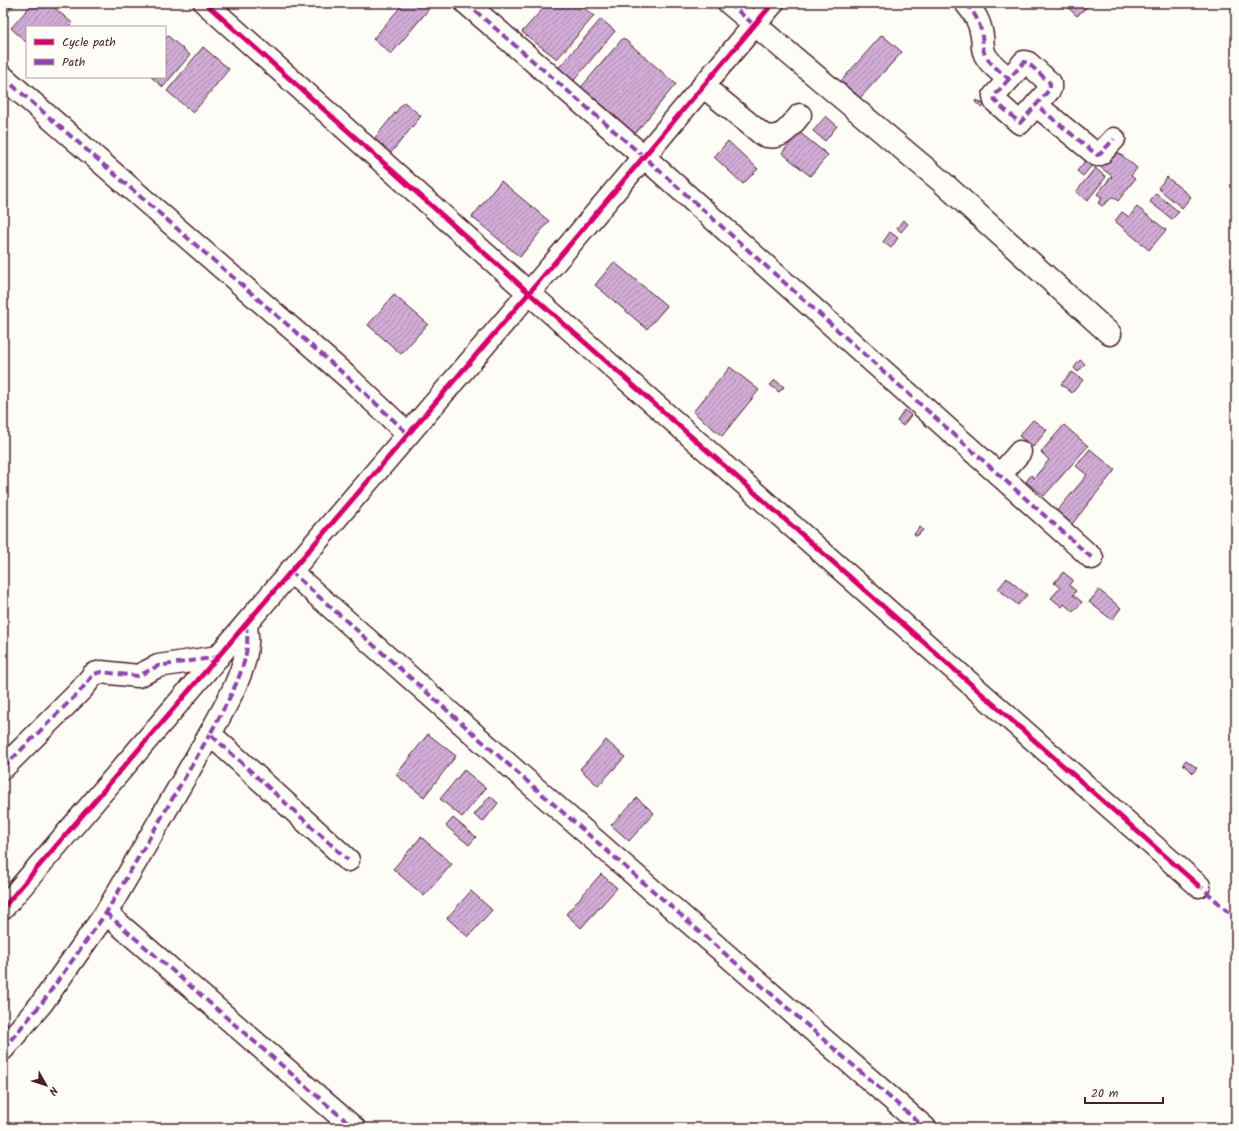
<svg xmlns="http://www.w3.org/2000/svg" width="1239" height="1131" font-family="Kalam,sans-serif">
<defs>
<pattern id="building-hatch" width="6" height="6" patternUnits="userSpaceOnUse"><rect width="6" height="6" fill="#d0acd6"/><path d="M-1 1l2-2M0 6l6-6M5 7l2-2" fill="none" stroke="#ab8bae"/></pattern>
</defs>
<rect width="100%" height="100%" fill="#fdfcf7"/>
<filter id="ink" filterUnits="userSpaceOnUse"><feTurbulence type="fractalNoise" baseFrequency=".025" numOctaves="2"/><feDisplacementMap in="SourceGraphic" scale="8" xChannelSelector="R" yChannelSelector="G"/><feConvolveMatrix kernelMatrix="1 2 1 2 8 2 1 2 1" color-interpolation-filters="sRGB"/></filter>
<g filter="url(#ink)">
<g fill="url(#building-hatch)" stroke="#4a1f2b">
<path d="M3,3H16L3,17Z"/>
<path d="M33,3H49L72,23L69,27H27V43L11,28Z"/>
<path d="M404,3H422L429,9L391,54L373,39Z"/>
<path d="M548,3H578L594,16L557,59L522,32Z"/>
<path d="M1063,3H1087L1089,5L1077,16Z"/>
<path d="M601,19L615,31L571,84L555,72Z"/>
<path d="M882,35L902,52L860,98L841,81Z"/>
<path d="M168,36L190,55L163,87L151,77H165V38Z"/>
<path d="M623,38L676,84L632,137L578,91Z"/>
<path d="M203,47L229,69L193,113L167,91Z"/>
<path d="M977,100L984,105L982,108L975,102Z"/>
<path d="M404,102L421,116L390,154L373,140Z"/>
<path d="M826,116L837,126L825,141L813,131Z"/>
<path d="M799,132L828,155L810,176L782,153Z"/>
<path d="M728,141L758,169L743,184L714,157Z"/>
<path d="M1114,149L1137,168L1131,176L1135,179L1118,201L1113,197L1102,206L1098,203L1102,198L1097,194L1112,176L1100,167Z"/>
<path d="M1087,159L1093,164L1083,176L1077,171Z"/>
<path d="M1095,168L1106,177L1087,201L1076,192Z"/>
<path d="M1167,177L1191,197L1182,208L1158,188Z"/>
<path d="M501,181L549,221L520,257L472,217Z"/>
<path d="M1156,193L1179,212L1172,219L1150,202Z"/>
<path d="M1137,207L1166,230L1149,250L1115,221L1122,212L1129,217Z"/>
<path d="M903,220L908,224L901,232L897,228Z"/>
<path d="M890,232L898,238L891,248L883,242Z"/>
<path d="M614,262L667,306L647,329L595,285Z"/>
<path d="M394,295L428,324L401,354L368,325Z"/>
<path d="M1080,360L1085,364L1078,372L1074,368Z"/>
<path d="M730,367L759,390L722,436L693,412Z"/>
<path d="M1072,372L1083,380L1072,393L1061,384Z"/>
<path d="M775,380L784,387L779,392L770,385Z"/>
<path d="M905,410L911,415L903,426L897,421Z"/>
<path d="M1033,420L1047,430L1033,447L1019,436Z"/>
<path d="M1064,425L1088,446L1044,496L1026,482L1031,475L1034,478L1049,460L1041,452Z"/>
<path d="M1090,449L1115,470L1072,524L1057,511L1087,475L1076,466Z"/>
<path d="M920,527L923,530L917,536L914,534Z"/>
<path d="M1063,572L1073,580L1069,585L1076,591L1073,595L1082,602L1073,612L1064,604L1062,607L1051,598L1060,588L1054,583Z"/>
<path d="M1007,578L1027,595L1018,605L998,589Z"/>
<path d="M1099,590L1121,608L1112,620L1089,602Z"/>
<path d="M428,734L456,756L424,797L396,775Z"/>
<path d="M606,740L625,757L598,786L580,769Z"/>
<path d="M1186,760L1197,768L1193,773L1183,764Z"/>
<path d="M464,770L486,788L462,817L440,799Z"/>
<path d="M490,796L498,803L483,822L474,815Z"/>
<path d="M637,798L654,813L629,841L611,825Z"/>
<path d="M453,818L476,837L469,845L446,826Z"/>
<path d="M421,837L452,864L424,896L393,869Z"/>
<path d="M601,874L617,888L581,928L566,914Z"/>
<path d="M471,891L492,910L468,937L447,918Z"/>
</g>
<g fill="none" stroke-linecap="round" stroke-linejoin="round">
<defs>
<g id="minor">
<path d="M205,3L529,293L1199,886"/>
<path d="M466,3L643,156L1092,558"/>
<path d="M729,3L942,182L1110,334"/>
<path d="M966,3C975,14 980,22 982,36C983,41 982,47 984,52C987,62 1001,72 1009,79L1024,62L1028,63L1050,83V89L1036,105L1097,155L1100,154L1114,139"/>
<path d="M3,77L352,381L408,434"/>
<path d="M1009,79L994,96L995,101L1020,123L1036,105"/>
<path d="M703,86L763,135C782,141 789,128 800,115"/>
<path d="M1000,475L1020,452"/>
<path d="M290,571L519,774L925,1128"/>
<path d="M246,624C246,630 248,637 247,643C247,670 223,710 210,734L348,860"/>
<path d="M3,768L81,690L94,674L101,672L138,676L158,666L218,657"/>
<path d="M3,908L529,293L773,3"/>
<path d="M106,913L354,1128"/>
<path d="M3,1049L42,1003L106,913L210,734"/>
</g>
</defs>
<use href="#minor" stroke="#4a1f2b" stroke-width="25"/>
<use href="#minor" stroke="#fdfcf7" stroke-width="22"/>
<g stroke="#8e44ad" stroke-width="4" stroke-dasharray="8 4" stroke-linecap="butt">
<path d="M466,3L643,156L1092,558"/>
<path d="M729,3L754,25"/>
<path d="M966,3C975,14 980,22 982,36C983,41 982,47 984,52C987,62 1001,72 1009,79L1024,62L1028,63L1050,83V89L1036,105L1097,155L1100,154L1114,139"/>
<path d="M3,77L352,381L408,434"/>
<path d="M1009,79L994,96L995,101L1020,123L1036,105"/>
<path d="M290,571L519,774L925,1128"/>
<path d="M246,624C246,630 248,637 247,643C247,670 223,710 210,734L348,860"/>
<path d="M3,768L81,690L94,674L101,672L138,676L158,666L218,657"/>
<path d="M1197,883L1236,919"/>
<path d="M106,913L354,1128"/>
<path d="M3,1049L42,1003L106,913L210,734"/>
</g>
<defs>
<g id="cycleway">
<path d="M205,3L529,293L1199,886"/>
<path d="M3,908L529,293L773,3"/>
</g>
</defs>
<use href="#cycleway" stroke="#fdfcf7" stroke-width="8"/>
<use href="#cycleway" stroke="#d6006c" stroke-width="5"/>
</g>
</g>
<rect width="1239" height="1131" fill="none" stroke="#fdfcf7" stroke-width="16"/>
<rect x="8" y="8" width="1223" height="1115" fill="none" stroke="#4a1f2b" stroke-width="1.5" filter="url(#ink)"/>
<rect x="26" y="26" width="140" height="52" fill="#fdfcf7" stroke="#b5a4a5"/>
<rect x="34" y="39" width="20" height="6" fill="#d6006c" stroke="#b5a4a5"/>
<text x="62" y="46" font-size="12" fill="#4a1f2b">Cycle path</text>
<rect x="34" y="59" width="20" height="6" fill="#8e44ad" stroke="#b5a4a5"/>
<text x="62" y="66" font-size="12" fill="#4a1f2b">Path</text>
<g transform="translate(46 1085) rotate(129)" stroke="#fdfcf7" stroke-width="3" paint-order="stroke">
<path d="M0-3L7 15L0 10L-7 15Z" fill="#4a1f2b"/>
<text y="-6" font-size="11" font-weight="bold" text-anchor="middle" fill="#4a1f2b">N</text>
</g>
<path d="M1085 1097v6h78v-6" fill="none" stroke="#4a1f2b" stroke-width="2"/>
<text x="1091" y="1097" font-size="12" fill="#4a1f2b" stroke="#fdfcf7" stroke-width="3" paint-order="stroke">20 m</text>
</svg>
